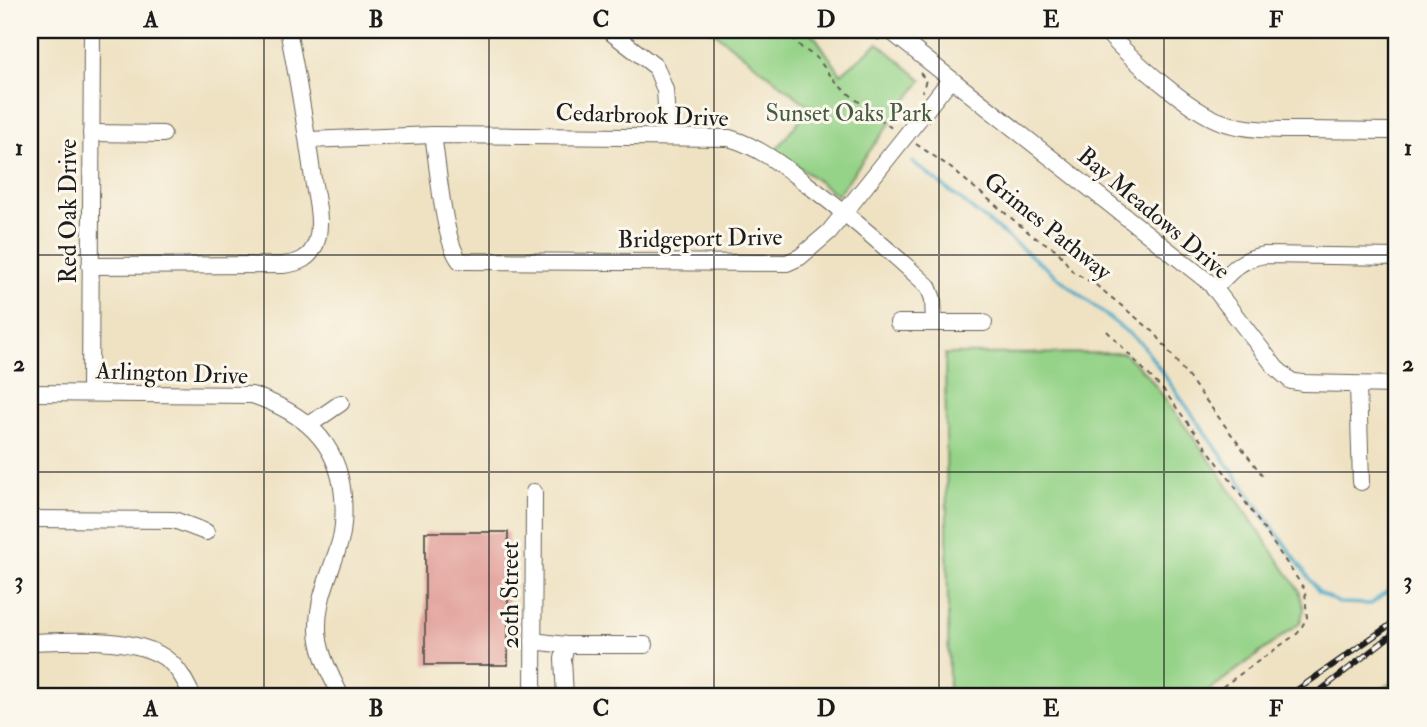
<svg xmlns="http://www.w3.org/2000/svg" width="1427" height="727" font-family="'IM FELL Double Pica',serif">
<rect width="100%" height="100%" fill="#fbf7ec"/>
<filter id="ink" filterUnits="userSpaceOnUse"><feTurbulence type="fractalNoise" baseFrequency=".0143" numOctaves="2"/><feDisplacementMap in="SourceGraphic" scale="14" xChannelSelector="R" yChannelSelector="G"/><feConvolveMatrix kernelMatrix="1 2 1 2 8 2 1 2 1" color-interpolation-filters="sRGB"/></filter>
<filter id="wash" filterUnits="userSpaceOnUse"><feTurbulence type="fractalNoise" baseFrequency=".00686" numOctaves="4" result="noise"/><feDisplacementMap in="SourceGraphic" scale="28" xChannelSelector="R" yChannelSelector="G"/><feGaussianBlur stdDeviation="1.57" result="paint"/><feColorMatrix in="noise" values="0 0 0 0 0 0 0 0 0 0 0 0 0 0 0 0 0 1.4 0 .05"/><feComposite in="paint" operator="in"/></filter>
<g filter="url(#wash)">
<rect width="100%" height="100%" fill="#efe2c3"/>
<g fill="#95d388" stroke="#587852" stroke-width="2">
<path d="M711,30H807L816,38L841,74L878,43L922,80L837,195L776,150L810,107Z"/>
<path d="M1124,353L1149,377L1217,470L1299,590L1304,609L1300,623L1200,697H949L945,354Z"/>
<path d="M1397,678V697H1372Z"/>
</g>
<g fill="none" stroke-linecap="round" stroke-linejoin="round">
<path stroke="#47a7c6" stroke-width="3.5" d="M913,162L1142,344L1319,592L1339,603L1371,604L1397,584"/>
</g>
<g id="blocks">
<rect fill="#df9691" x="425" y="532" width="83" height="133"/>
</g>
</g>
<g filter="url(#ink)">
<use href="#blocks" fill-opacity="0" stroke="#666156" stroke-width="2"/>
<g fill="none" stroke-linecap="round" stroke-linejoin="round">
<defs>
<g id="minor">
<path d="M608,30L656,67L665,90L668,136"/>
<path d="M889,30L1211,284L1276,368L1291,381L1302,383L1397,385"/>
<path d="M1105,30C1126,55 1191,112 1222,122C1248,131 1278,130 1306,130C1337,130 1367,131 1397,131"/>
<path d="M91,133L163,134"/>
<path d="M433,135C438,164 443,241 460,261L787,263L800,257L829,232L950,80"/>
<path d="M308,140L433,135L729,138C760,147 783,166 808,185C850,216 889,250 928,286L933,299L934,323"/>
<path d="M90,266L283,265C299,263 310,259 316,243C323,223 316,199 313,179C306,129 298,79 288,30"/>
<path d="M1214,289C1230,272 1241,258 1265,255L1397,257"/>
<path d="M898,323H984"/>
<path d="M1358,385L1361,482"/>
<path d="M30,393L252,395C302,412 338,440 343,496C344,510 344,524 341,538C333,569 318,594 318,626C317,651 331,675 341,697"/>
<path d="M90,393L92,30"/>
<path d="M309,425L341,403"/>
<path d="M30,519L174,520L206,532"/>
<path d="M533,641L566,645"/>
<path d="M30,642C68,641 139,635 169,661C180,670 187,685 193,697"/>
<path d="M533,697L534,492"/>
<path d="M565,697L563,659L566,645H645"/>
</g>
</defs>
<use href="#minor" stroke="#666156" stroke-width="18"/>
<g stroke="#666156" stroke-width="2" stroke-dasharray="5 5" stroke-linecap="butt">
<path d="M785,30L802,48L817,58L838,85L894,130"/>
<path d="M868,30L880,41"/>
<path d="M920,73L926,80L922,92"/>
<path d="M916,144L947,165L1033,236L1057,250L1073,272L1096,285L1155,333L1263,476"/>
<path d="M1107,331L1165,392L1231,481L1305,590L1307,618L1298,633L1208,697"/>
</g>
<use href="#minor" stroke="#fff" stroke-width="16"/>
<defs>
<g id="rail">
<path d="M1287,697L1397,620"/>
<path d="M1312,697L1394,633"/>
</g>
</defs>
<use href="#rail" stroke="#1c1c1c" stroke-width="6"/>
<use href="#rail" stroke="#fbf7ec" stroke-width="3.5" stroke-dasharray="10" stroke-linecap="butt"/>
</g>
</g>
<path fill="none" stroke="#1c1c1c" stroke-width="2" stroke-opacity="0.55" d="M264,30V697M489,30V697M714,30V697M939,30V697M1164,30V697M30,255H1397M30,472H1397"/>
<g text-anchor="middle" stroke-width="6" stroke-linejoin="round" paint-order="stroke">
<g font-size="24" fill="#465c42" stroke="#fbf7ec">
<text x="849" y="121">Sunset Oaks Park</text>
</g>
<g font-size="24" fill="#1c1c1c" stroke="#fbf7ec">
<text transform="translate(642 115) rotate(2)" y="8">Cedarbrook Drive</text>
<text transform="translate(68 211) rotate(-90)" y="8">Red Oak Drive</text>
<text transform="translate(1154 213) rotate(40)" y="8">Bay Meadows Drive</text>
<text transform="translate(1048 226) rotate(39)" y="8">Grimes Pathway</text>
<text transform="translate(700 238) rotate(-1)" y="8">Bridgeport Drive</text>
<text transform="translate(172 373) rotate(2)" y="8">Arlington Drive</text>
<text transform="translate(510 595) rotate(-90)" y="8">20th Street</text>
</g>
</g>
<rect width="1427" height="727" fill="none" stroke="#fbf7ec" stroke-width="77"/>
<rect x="38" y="38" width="1350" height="650" fill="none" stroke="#1c1c1c" stroke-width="2.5"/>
<g font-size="23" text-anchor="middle" font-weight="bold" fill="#1c1c1c">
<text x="151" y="27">A</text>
<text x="376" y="27">B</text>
<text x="601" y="27">C</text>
<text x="826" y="27">D</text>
<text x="1051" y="27">E</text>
<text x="1276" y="27">F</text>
<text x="19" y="155">1</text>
<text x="1408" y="155">1</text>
<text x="19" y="371">2</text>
<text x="1408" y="371">2</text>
<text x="19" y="588">3</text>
<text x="1408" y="588">3</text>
<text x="151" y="716">A</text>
<text x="376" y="716">B</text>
<text x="601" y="716">C</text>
<text x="826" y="716">D</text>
<text x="1051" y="716">E</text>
<text x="1276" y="716">F</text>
</g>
</svg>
